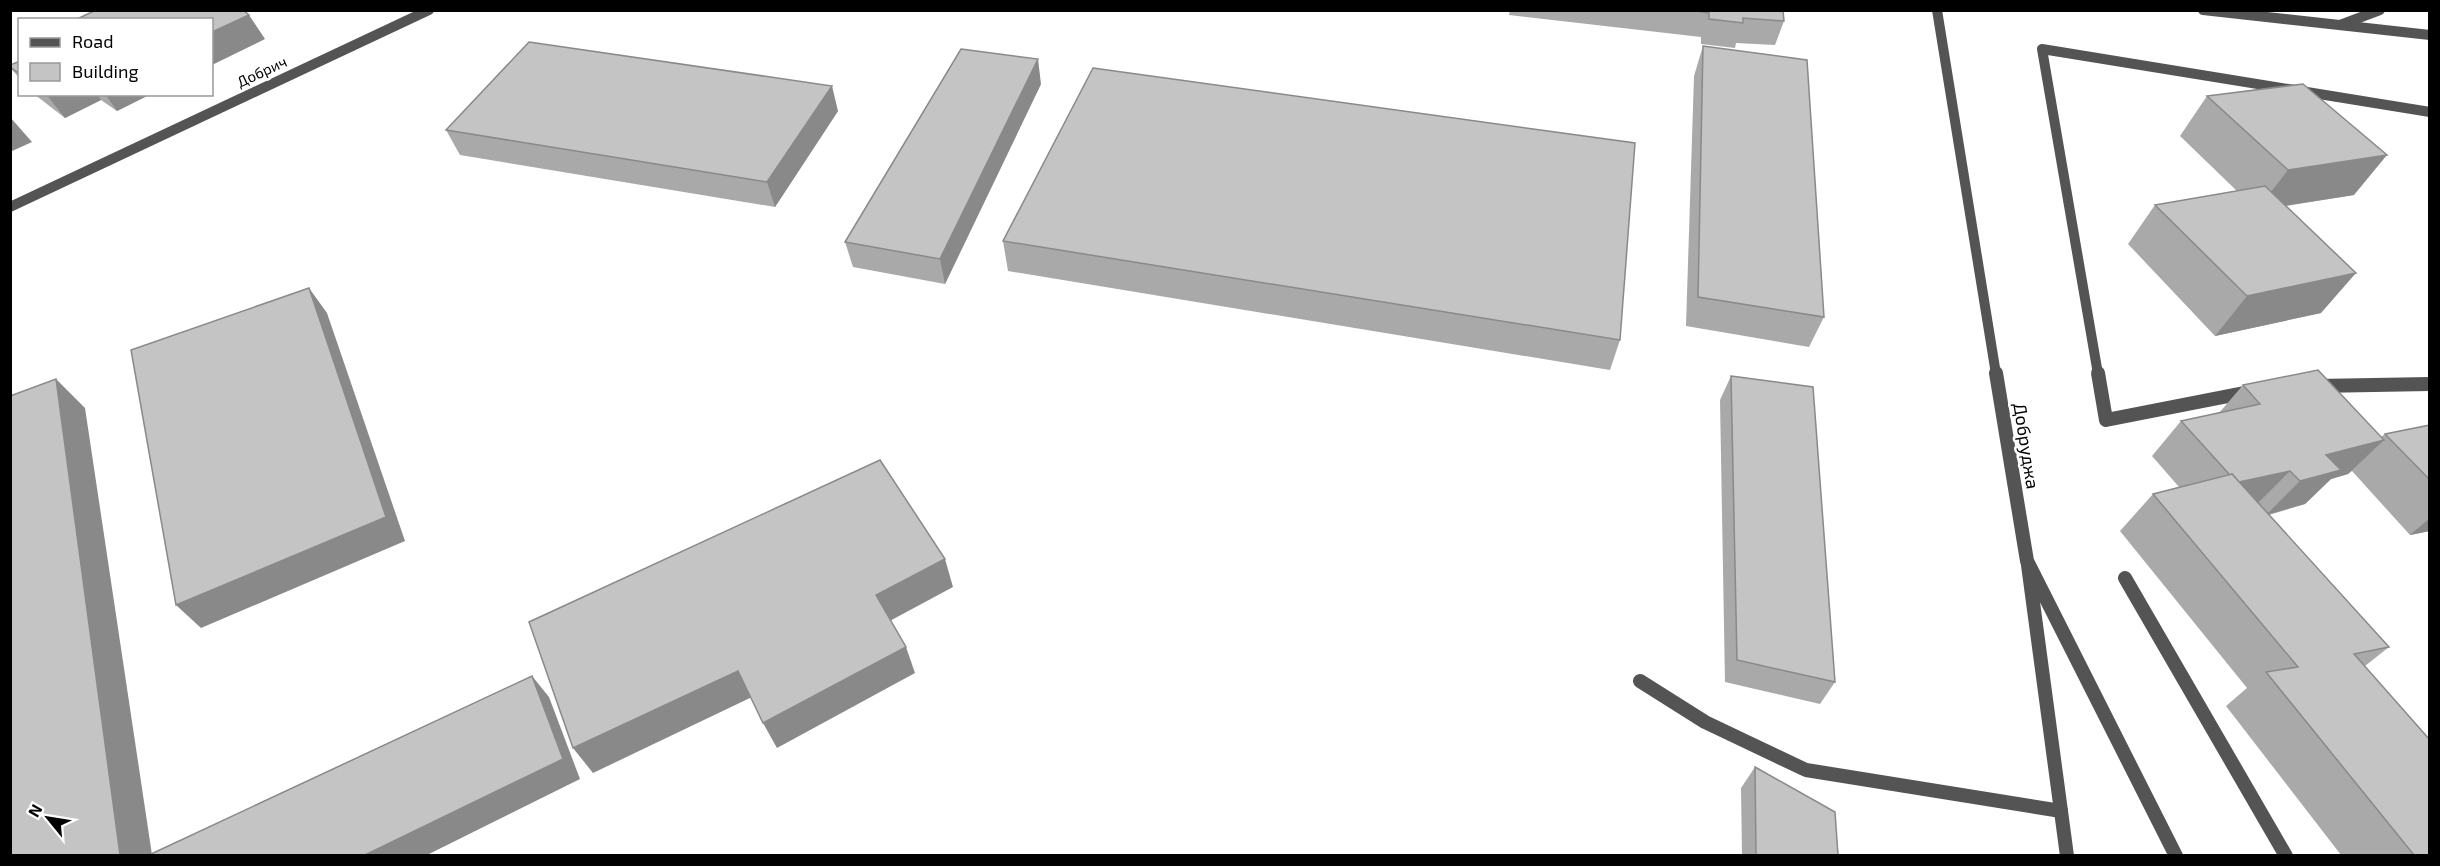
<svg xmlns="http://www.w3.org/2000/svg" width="2440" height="866" font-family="'Exo 2',sans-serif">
<rect width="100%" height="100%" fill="#fff"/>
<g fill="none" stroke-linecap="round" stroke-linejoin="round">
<g stroke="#545454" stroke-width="14">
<path d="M2028,565L2067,856"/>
<path d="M2125,578L2286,856"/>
<path d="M1640,681L1705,722L1806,770L2061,811"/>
</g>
<g stroke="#545454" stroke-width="10">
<path d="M2340,25L2380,10"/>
<path d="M10,207L429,10"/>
<path d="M2098,374L2042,49L2430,112"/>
</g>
<g stroke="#545454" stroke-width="14">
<path d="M2098,373L2106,420L2249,392"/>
<path d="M2317,386L2430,384"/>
</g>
<g stroke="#545454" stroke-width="10">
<path d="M1937,10L1996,374"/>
<path d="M2203,10L2430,35"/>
</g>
<path stroke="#545454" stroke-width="14" d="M1996,373L2027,561L2176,856"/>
</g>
<g fill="#a9a9a9">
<path d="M1510,10H1783L1784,21L1775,45L1736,43L1735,48L1701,44V37L1509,15Z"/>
<path d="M1703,46L1824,317L1809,347L1686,326L1694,76Z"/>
<path d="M20,61V79L10,67V65Z"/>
<path d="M1041,84L945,284L853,267L845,242Z"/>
<path d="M34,94H151L117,111L101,100L65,118Z"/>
<path d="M2207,96L2354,195L2286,206L2321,313L2215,336L2128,244L2155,205L2237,191L2180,136Z"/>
<path d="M838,111L775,207L460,155L446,130Z"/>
<path d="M1003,241L1620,340L1610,370L1008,271Z"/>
<path d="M1731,376L1835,682L1820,704L1725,682L1720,400Z"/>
<path d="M2243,385L2381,437L2385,434L2430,425V531L2410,535L2352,471L2348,474L2331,479L2305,504L2269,515L2389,647L2365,666L2430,855H2341L2226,706L2247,688L2120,531L2153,494L2179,487L2152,456L2181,421L2219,413Z"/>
<path d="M1755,767L1838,855H1742L1741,788Z"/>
</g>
<g fill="#898989">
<path d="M249,15L265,39L212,65V32Z"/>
<path d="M1038,59L1041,84L945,284L940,259Z"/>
<path d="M832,86L838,111L775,207L767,182Z"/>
<path d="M46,94H97L101,100L65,118Z"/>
<path d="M105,94H151L117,111Z"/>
<path d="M10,117L32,142L10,152Z"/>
<path d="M2387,155L2354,195L2257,210L2288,170Z"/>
<path d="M2356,273L2321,313L2215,336L2247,296Z"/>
<path d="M309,288L327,313L405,541L201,628L176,605Z"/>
<path d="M56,379L85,408L152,855H120Z"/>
<path d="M2384,440L2348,474L2331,479L2305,504L2266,515L2326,455Z"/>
<path d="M2290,471L2256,505L2237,482Z"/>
<path d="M2430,518V531L2410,535Z"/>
<path d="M945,559L953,587L886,623L876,595Z"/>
<path d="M906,647L915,673L777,748L763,723Z"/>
<path d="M738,671L752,697L593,773L573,748Z"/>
<path d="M532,676L549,697L580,779L427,855H365Z"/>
</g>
<g fill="#c4c4c4" stroke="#898989" stroke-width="1.5">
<path d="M96,10H243L249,15L212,32V20H75Z"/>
<path d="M1690,10H1783L1784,21L1743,18V23L1709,19V13Z"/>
<path d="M529,42L832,86L767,182L446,130Z"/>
<path d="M1703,46L1807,60L1824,317L1698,297Z"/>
<path d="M961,49L1038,59L940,259L845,242Z"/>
<path d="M20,61V74L10,67V65Z"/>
<path d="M1093,68L1635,143L1620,340L1003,241Z"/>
<path d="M2303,84L2387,155L2288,170L2207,96Z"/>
<path d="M2265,186L2356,273L2247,296L2155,205Z"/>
<path d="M309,288L386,517L176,605L131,350Z"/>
<path d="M2318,370L2384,440L2326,455L2341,470L2300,481L2290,471L2239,482L2232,474L2230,475L2181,421L2260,404L2243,385Z"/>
<path d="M1731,376L1813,387L1835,682L1737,660Z"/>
<path d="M56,379L120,855H10V396Z"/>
<path d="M2430,425V480L2385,434Z"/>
<path d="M880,460L945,559L876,595L906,647L763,723L738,671L573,748L529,622Z"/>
<path d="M2232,474L2389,647L2354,654L2430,740V855H2414L2266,672L2298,667L2153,494Z"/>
<path d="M532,676L563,759L365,855H149Z"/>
<path d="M1755,767L1835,812L1838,855H1756Z"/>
</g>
<g text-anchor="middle" stroke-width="5" stroke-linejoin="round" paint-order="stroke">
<g font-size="15" fill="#000" stroke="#fff">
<text transform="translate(262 72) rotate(-25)" y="5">Добрич</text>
</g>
<g font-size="18" fill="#000" stroke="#fff">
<text transform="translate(2026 446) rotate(81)" y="6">Добруджа</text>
</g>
</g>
<rect width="2440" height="866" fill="none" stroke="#000000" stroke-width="24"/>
<rect x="18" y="18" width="195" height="78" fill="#ffffff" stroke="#999999" stroke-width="1.5"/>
<rect x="30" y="38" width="30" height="9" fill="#545454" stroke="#999999" stroke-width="1.5"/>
<text x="72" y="48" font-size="18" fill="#000000">Road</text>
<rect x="30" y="63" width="30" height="18" fill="#c4c4c4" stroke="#999999" stroke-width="1.5"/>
<text x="72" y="78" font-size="18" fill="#000000">Building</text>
<g transform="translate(48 818) rotate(300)" stroke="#ffffff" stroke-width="4.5" paint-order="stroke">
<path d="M0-4.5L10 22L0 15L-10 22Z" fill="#000000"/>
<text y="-9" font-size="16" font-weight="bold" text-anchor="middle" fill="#000000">N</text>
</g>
</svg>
